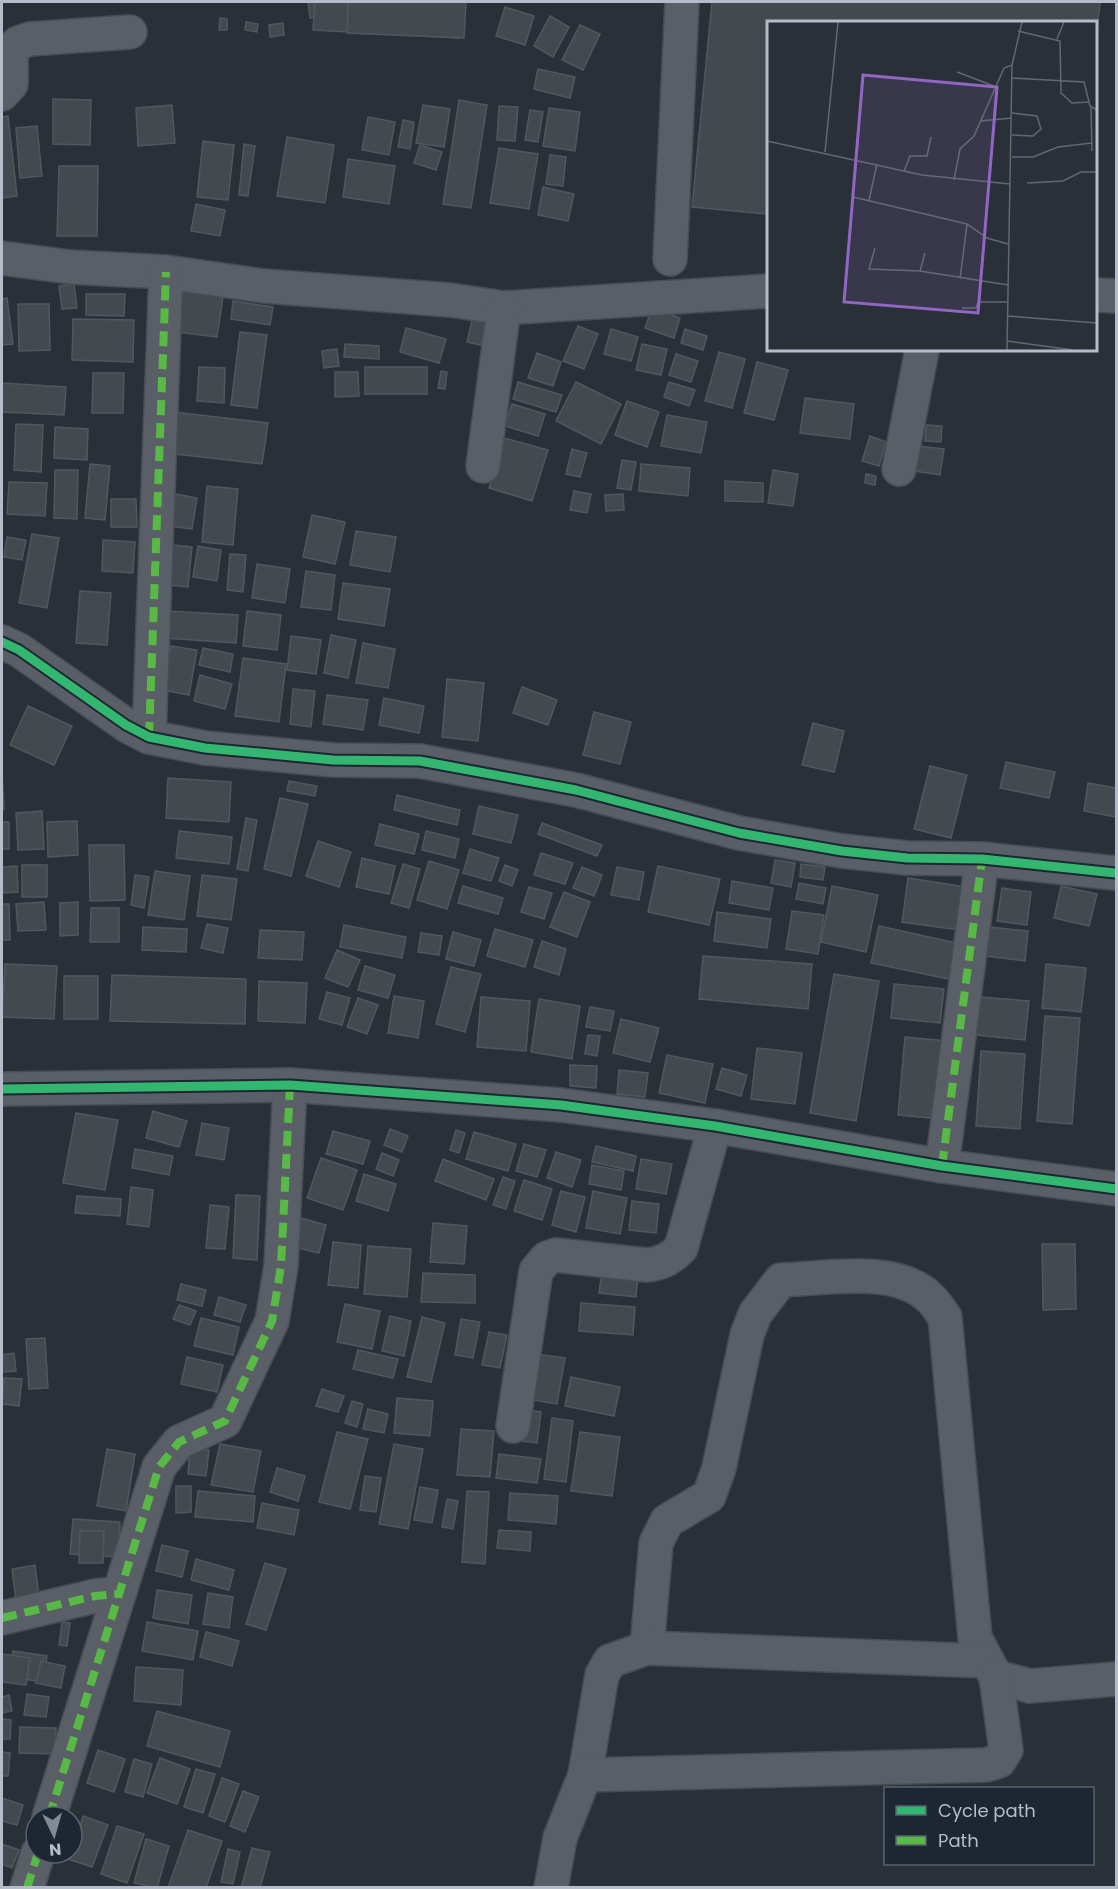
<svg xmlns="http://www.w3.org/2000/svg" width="1118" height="1889" font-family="Poppins,sans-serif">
<rect width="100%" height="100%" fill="#2a3038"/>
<g fill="#444950" stroke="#52575f" stroke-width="1.5">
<path d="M308,2H326L327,16L310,18Z"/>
<path d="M315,2H462L460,38L313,30Z"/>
<path d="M348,2H466L464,38L347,33Z"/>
<path d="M712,2H1100L1096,40V22H768V214L692,207Z"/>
<path d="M505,7L534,16L525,45L496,36Z"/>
<path d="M550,16L569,27L553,57L534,46Z"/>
<path d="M220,18L227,19V30H219Z"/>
<path d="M246,22L258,24L257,32L245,30Z"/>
<path d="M283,23L284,35L270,37L269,25Z"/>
<path d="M580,25L600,34L583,70L562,60Z"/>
<path d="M538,69L575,77L570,98L534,89Z"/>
<path d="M53,99L91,100L90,145L53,144Z"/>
<path d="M459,100L487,105L471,208L443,204Z"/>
<path d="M172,105L175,143L138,146L136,108Z"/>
<path d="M423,105L450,109L444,147L416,143Z"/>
<path d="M499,106L518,107L515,141L497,140Z"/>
<path d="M549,108L580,112L575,151L543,146Z"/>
<path d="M530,110L543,112L538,142L525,140Z"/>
<path d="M8,116L17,196L2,198V117Z"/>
<path d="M368,117L395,122L389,155L362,150Z"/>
<path d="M403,120L414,122L410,149L398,147Z"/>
<path d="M37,126L42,176L20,178L16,128Z"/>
<path d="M287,137L334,145L325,203L277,196Z"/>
<path d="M203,141L234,145L228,200L197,197Z"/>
<path d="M244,144L255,146L248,196L239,195Z"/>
<path d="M420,145L442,152L436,170L414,163Z"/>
<path d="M499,148L538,154L529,209L490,203Z"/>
<path d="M550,155L566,157L563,186L546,184Z"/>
<path d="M348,159L395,166L389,204L343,197Z"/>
<path d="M59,166H98L97,236H57Z"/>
<path d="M543,187L574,194L568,221L538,215Z"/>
<path d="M196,204L225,210L220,236L191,231Z"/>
<path d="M74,284L77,308L62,309L59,286Z"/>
<path d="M183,292L223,297L217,337L177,332Z"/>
<path d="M86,294H125L124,316L86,315Z"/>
<path d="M7,298L13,344L2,345V299Z"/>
<path d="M233,301L273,307L270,325L231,319Z"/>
<path d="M18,304H49L50,350L19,351Z"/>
<path d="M652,308L680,318L674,338L645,328Z"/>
<path d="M473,316L487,319L481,345L467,342Z"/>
<path d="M73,319L134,320L133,362L72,360Z"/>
<path d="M578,326L598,334L584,369L563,361Z"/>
<path d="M406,328L446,339L439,363L400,352Z"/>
<path d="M611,329L638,337L631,361L604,354Z"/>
<path d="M685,329L707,336L703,350L681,343Z"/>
<path d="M240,332L267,335L257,408L231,405Z"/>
<path d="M345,344L379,346V359L344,357Z"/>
<path d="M642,344L667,349L661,375L636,370Z"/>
<path d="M337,349L339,366L324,368L322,351Z"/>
<path d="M719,352L745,359L732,408L705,401Z"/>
<path d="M537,353L561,362L553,386L528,378Z"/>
<path d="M676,354L698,361L691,382L669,375Z"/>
<path d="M757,362L788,370L774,420L744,413Z"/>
<path d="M199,367L225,368L224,403L197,401Z"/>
<rect x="365" y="367" width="62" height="27"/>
<path d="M441,371L447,372L445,389L438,388Z"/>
<path d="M335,372H358L359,396L335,397Z"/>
<path d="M93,373H124L123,413H92Z"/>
<path d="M518,382L562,395L556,412L513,399Z"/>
<path d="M576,382L621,404L601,444L556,421Z"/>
<path d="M669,382L695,390L689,406L664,397Z"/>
<path d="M2,383L66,387L64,415L2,412Z"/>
<path d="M805,398L854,404L850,439L800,433Z"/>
<path d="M627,401L659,412L647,447L615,435Z"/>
<path d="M512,404L545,414L538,436L505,426Z"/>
<path d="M173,412L268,423L262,464L167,453Z"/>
<path d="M667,415L707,422L701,453L661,446Z"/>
<path d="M16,424L43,425L41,472L14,470Z"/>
<path d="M926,425L942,426L941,442L925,441Z"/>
<path d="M55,427L88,429L87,460L54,458Z"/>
<path d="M870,436L886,442L879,466L862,461Z"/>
<path d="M504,438L548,450L532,501L489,488Z"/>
<path d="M918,446L944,449L940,475L915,471Z"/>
<path d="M572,449L587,453L580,477L566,474Z"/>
<path d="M622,460L636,462L631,490L617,488Z"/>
<path d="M90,464L110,466L105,520L85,518Z"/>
<path d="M641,464L690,468L688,496L639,491Z"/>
<path d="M55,470H78L77,519L54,518Z"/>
<path d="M773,470L798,474L793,506L768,503Z"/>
<path d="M866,474L876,476L875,485L865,483Z"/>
<path d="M725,481L763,483V502L725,501Z"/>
<path d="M9,482L47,483L45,516L7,514Z"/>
<path d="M207,486L238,489L233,545L202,542Z"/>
<path d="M574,491L591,494L587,513L570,510Z"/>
<path d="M176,494L197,498L192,529L170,526Z"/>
<path d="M623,494L624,510L606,511L605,495Z"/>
<path d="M111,499H136L137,527H111Z"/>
<path d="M312,515L345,522L335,564L303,557Z"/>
<path d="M356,531L396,537L390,572L350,565Z"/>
<path d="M32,534L59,538L47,608L19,603Z"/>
<path d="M7,537L26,540L22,560L4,557Z"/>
<path d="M103,540L135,542L133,573L102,571Z"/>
<path d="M173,545L192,547L188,587L169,585Z"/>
<path d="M198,546L221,550L217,581L193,577Z"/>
<path d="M230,554L246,555L243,592L227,590Z"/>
<path d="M257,564L290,569L285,603L252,598Z"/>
<path d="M306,571L335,575L331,610L301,607Z"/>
<path d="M343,583L390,589L384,626L338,619Z"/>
<path d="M80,591L111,593L107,645L76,643Z"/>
<path d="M167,611L238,615L236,643L165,638Z"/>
<path d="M247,611L281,615L277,650L243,646Z"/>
<path d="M331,635L356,640L348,678L324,673Z"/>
<path d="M291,636L321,640L316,674L287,670Z"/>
<path d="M363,643L395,649L388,688L356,683Z"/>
<path d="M171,646L197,650L189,695L163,690Z"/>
<path d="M203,648L233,654L230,672L199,665Z"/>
<path d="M243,658L286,664L279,722L235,716Z"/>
<path d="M200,675L232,684L225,709L194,701Z"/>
<path d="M447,679L484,683L478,741L442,737Z"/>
<path d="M522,687L557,700L548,725L513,713Z"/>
<path d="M293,689L315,691L311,727L290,724Z"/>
<path d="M327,695L368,700L363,730L323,724Z"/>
<path d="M384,698L424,706L419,733L379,725Z"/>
<path d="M28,706L72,726L54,765L10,745Z"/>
<path d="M594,712L631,722L620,764L583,755Z"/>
<path d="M813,723L844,731L834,772L802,765Z"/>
<path d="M1006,762L1055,772L1049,798L1000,788Z"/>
<path d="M930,766L967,775L951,838L914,829Z"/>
<path d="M2,771L4,809L2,810Z"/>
<path d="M168,778L231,782L229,822L166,818Z"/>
<path d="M289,781L317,786L315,796L287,791Z"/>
<path d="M1088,783L1116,788V817L1084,811Z"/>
<path d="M397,795L460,810L457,825L394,810Z"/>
<path d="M280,798L308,804L291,876L264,869Z"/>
<path d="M479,806L518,815L511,843L473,834Z"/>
<path d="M42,811L44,849L18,850L16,813Z"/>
<path d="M246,818L257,820L248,871L237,869Z"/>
<path d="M77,821L78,855L48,857L47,822Z"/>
<rect x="2" y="822" width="7" height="27"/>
<path d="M542,823L602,845L597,856L538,834Z"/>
<path d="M380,824L419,834L414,854L375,845Z"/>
<path d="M179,831L232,837L229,864L176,858Z"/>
<path d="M426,831L459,839L455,858L422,850Z"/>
<path d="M318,841L351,852L339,887L306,876Z"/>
<path d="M89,845H124L125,900L90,901Z"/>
<path d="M470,849L499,858L491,881L463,873Z"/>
<path d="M541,853L573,863L565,884L534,875Z"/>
<path d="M362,858L395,866L389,894L356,887Z"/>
<path d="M775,860L795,863L791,887L771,883Z"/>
<path d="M429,861L459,870L447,909L417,900Z"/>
<path d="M403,864L420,869L409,908L391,903Z"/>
<path d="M801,864L825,867L823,880L800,877Z"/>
<rect x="22" y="865" width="25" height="32"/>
<path d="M505,865L518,870L512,886L499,881Z"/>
<path d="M17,866L18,892L2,893V867Z"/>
<path d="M658,866L720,879L709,925L648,912Z"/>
<path d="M582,867L602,875L594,896L573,888Z"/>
<path d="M617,867L644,872L639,900L611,895Z"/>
<path d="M155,871L190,876L184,920L148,915Z"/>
<path d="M135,875L149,877L144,908L131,905Z"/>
<path d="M202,875L237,879L231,920L197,916Z"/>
<path d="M908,878L966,887L959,930L902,922Z"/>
<path d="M732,881L773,888L769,910L729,903Z"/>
<path d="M799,883L826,888L823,904L796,899Z"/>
<path d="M463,886L503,898L498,914L458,903Z"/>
<path d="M832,886L878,895L866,952L821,942Z"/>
<path d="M1061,886L1097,894L1089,926L1054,918Z"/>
<path d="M529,887L552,893L544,919L521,912Z"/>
<path d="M1002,888L1031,892L1027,925L997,921Z"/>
<path d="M564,892L590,902L577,937L550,927Z"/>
<path d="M44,902L46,930L18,931L16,904Z"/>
<path d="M78,902V935L60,936V903Z"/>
<path d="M2,904H9L10,940H2Z"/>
<path d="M91,908H119V942H90Z"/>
<path d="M792,911L824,915L818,954L786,949Z"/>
<path d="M717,912L771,919L767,948L714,941Z"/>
<path d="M207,924L228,928L223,953L201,948Z"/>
<path d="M344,925L406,937L402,958L340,947Z"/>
<path d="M879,926L957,943L949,979L871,963Z"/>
<path d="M143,927L187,929L186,952L142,950Z"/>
<path d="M989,927L1028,931L1025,961L986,956Z"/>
<path d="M495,929L533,940L525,967L487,956Z"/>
<path d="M260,930L304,932L302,960L258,958Z"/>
<path d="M453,932L481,940L474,966L446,959Z"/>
<path d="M421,933L442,936L439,955L418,952Z"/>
<path d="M542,941L566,949L559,975L534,967Z"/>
<path d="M337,950L360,960L348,987L325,978Z"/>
<path d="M703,956L812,964L808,1009L699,999Z"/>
<path d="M5,964L57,966L54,1019L2,1017Z"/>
<path d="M1046,964L1086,968L1081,1012L1042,1008Z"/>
<path d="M365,966L395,975L388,998L358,990Z"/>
<path d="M451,967L481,974L465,1032L436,1024Z"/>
<path d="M834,974L879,981L856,1121L810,1113Z"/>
<path d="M112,975L246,979L245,1024L110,1021Z"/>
<rect x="64" y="976" width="34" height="43"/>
<path d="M259,981L307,983L305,1023L258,1021Z"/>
<path d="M894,984L944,989L940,1023L891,1018Z"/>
<path d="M327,992L350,998L342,1025L319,1019Z"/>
<path d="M394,996L424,1001L418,1038L388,1033Z"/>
<path d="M481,997L530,1001L526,1051L477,1047Z"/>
<path d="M979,997L1029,1001L1025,1040L976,1035Z"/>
<path d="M358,998L378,1005L367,1034L347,1027Z"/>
<path d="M539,999L580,1006L572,1059L531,1052Z"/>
<path d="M590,1007L614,1011L610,1031L586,1027Z"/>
<path d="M1045,1016L1080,1018L1072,1124L1037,1121Z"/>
<path d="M621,1019L659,1028L650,1062L613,1053Z"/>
<path d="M588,1035L600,1036L597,1056L585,1054Z"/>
<path d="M905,1037L947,1041L940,1119L898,1115Z"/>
<path d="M757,1048L802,1053L795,1104L751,1099Z"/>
<path d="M981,1051L1025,1054L1020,1129L976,1126Z"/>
<path d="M667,1055L713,1064L705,1103L659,1093Z"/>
<path d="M570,1065L597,1066L596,1088L570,1086Z"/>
<path d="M722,1068L747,1075L741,1096L716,1089Z"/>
<path d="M619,1070L648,1073L645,1097L617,1094Z"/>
<path d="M153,1111L187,1121L179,1147L146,1138Z"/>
<path d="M76,1113L118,1120L105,1190L63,1183Z"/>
<path d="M202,1123L229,1128L224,1160L196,1155Z"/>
<path d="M390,1129L408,1136L402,1152L384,1145Z"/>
<path d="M456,1130L465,1133L459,1153L450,1150Z"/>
<path d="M333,1131L370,1141L363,1164L326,1154Z"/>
<path d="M474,1132L516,1144L508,1171L466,1159Z"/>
<path d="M524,1144L546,1150L537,1177L516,1171Z"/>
<path d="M596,1146L636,1156L633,1171L592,1162Z"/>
<path d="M135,1149L173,1156L169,1175L132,1168Z"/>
<path d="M556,1152L581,1160L572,1187L547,1178Z"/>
<path d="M382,1153L399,1160L393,1176L376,1169Z"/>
<path d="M321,1158L357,1170L343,1210L307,1198Z"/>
<path d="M443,1159L494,1179L486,1200L435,1181Z"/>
<path d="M641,1159L672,1164L666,1194L636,1189Z"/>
<path d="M592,1165L624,1171L621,1190L589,1184Z"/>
<path d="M364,1174L396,1184L388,1211L356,1201Z"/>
<path d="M503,1177L515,1181L506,1209L493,1205Z"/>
<path d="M524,1180L552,1189L542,1220L514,1211Z"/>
<path d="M131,1187L153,1190L149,1227L127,1224Z"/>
<path d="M561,1191L585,1197L576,1232L552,1225Z"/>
<path d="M593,1191L627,1198L620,1234L586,1228Z"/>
<path d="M236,1195L260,1196L257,1260L233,1258Z"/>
<path d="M77,1196L121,1199L120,1216L75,1213Z"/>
<path d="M632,1201L659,1204L656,1233L629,1230Z"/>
<path d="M210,1205L229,1207L225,1249L206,1248Z"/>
<path d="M301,1218L326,1225L319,1253L294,1247Z"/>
<path d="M433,1223L467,1226L464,1264L430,1262Z"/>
<path d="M333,1242L361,1245L358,1288L328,1285Z"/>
<path d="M1042,1244H1075L1076,1309L1043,1310Z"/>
<path d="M368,1246L411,1249L407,1297L364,1294Z"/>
<path d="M602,1271L638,1275L636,1297L599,1293Z"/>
<path d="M423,1273L475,1275V1303L421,1302Z"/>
<path d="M181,1284L206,1290L202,1306L177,1300Z"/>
<path d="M219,1297L246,1305L240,1322L214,1315Z"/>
<path d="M581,1303L635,1307L633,1335L579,1331Z"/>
<path d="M345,1304L380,1311L372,1349L337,1342Z"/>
<path d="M179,1305L196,1311L190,1325L173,1319Z"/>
<path d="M390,1316L411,1321L404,1356L382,1351Z"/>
<path d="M422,1317L445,1323L431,1382L407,1377Z"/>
<path d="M201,1318L239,1327L233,1355L194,1346Z"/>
<path d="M461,1319L480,1322L473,1358L455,1355Z"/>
<path d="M489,1332L507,1335L500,1368L482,1365Z"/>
<path d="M45,1338L48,1388L29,1389L26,1339Z"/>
<path d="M358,1350L398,1359L393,1378L353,1369Z"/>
<path d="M14,1353L16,1371L2,1372V1355Z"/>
<path d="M528,1353L565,1358L557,1404L521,1398Z"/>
<path d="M187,1357L223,1365L217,1392L181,1384Z"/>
<path d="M571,1377L620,1387L614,1416L565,1406Z"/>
<path d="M4,1378L22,1379L19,1406L2,1404Z"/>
<path d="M322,1389L344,1396L338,1412L316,1406Z"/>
<path d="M397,1398L433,1401L430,1436L394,1433Z"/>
<path d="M352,1401L363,1404L357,1427L345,1423Z"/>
<path d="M368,1409L388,1414L384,1433L363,1429Z"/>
<path d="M519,1409L541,1412L537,1443L515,1440Z"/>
<path d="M552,1418L573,1421L566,1482L544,1479Z"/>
<path d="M461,1429L494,1431L490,1477L457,1475Z"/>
<path d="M337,1432L368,1439L350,1509L319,1502Z"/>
<path d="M580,1432L620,1437L612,1496L571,1491Z"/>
<path d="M220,1444L261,1451L253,1492L211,1485Z"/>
<path d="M394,1444L423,1449L408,1529L379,1524Z"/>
<path d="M190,1448L209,1450L206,1476L188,1474Z"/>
<path d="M107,1449L135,1454L126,1511L97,1506Z"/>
<path d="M499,1454L541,1459L537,1483L496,1478Z"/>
<path d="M277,1468L305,1476L298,1501L270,1492Z"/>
<path d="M365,1476L381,1478L376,1512L360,1510Z"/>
<path d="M176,1486H191V1512L176,1513Z"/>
<path d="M420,1487L438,1490L432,1523L414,1520Z"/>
<path d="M198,1491L255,1496L253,1522L195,1517Z"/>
<path d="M467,1491L489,1492L485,1564L462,1562Z"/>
<path d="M510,1493L558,1496L556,1524L508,1520Z"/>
<path d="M447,1499L458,1501L453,1529L442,1527Z"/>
<path d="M262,1503L299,1510L294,1535L257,1528Z"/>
<path d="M73,1519L120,1522L118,1557L70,1554Z"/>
<path d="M499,1530L531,1532L530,1551L497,1548Z"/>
<path d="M80,1531H104L103,1563H79Z"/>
<path d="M162,1545L188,1551L182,1577L156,1571Z"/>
<path d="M196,1559L234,1570L229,1590L191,1580Z"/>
<path d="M265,1563L286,1569L266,1630L246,1624Z"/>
<path d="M35,1565L39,1596L16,1600L12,1569Z"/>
<path d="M157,1590L192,1595L188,1624L153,1618Z"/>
<path d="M208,1593L233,1597L229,1628L203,1624Z"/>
<path d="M62,1622L70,1623L67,1646L59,1645Z"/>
<path d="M147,1622L198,1631L193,1660L142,1651Z"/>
<path d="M206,1632L239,1641L232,1666L200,1657Z"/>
<path d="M13,1651L47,1656L43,1682L9,1677Z"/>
<path d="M2,1654L30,1658L26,1685L2,1682Z"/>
<path d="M41,1661L65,1666L61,1688L36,1683Z"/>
<path d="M136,1667L183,1670L181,1705L134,1701Z"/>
<path d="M27,1694L49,1697L46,1717L24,1715Z"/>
<path d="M9,1695L12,1711L2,1713V1697Z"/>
<path d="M157,1711L230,1731L220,1767L147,1746Z"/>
<path d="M2,1719L11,1720L10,1739H2Z"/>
<path d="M20,1727L56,1728L55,1754L19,1753Z"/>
<path d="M98,1750L125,1759L114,1792L87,1783Z"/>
<path d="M2,1752L10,1753L8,1776H2Z"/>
<path d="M160,1758L190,1769L177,1804L147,1793Z"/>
<path d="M134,1759L152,1764L143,1797L125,1792Z"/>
<path d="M196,1769L215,1774L203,1813L184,1807Z"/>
<path d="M222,1778L239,1784L225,1822L209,1816Z"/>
<path d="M243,1791L259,1797L245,1832L230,1826Z"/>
<path d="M2,1798L23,1805L17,1825L2,1821Z"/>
<path d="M83,1816L108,1825L92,1867L68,1859L72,1853Z"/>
<path d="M117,1826L144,1834L127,1883L101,1874Z"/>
<path d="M188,1830L222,1841L206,1888H168Z"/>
<path d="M146,1839L169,1846L157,1888L134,1883Z"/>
<path d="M2,1844L19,1850L12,1868L2,1864Z"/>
<path d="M252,1848L270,1852L260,1888H241Z"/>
<path d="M228,1849L240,1852L233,1884L221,1882Z"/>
</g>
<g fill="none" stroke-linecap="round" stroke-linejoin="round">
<defs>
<g id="minor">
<path d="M2,94L11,84V50L18,43L30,39L130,32"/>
<path d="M2,258L70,267L166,272L264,286L450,300L504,308L768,291"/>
<path d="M670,259L682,2"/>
<path d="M1096,295L1116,296"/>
<path d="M483,466L504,308"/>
<path d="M899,469L922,350"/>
<path d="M2,642L19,650L126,725L149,737L205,748L333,760L420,761L576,790L739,833L842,851L907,858L982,859L1115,873"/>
<path d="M149,737L166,272"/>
<path d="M2,1089L290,1085L561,1105L715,1126L942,1166L1116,1189"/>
<path d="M942,1166L982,859"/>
<path d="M513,1426L536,1271L547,1258L556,1255L646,1265C661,1264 671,1259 681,1248L715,1126"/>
<path d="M2,1618L95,1596L118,1594"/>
<path d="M647,1648L656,1543L667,1521L709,1496L719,1468L747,1335L755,1314L781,1280C825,1279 896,1264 930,1298C936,1303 940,1311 945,1317L975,1638L996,1677L1030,1686L1116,1679"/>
<path d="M585,1775L602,1675L610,1661L647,1648L986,1661"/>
<path d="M49,1817L159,1467L179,1442L225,1421L272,1321L281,1266L290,1085"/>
<path d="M27,1888L38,1853"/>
<path d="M551,1888L560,1838L585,1775L986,1765L999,1761L1006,1750L996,1677"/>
</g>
</defs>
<use href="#minor" stroke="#484c53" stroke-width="36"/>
<use href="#minor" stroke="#5a5e66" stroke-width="33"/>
<g stroke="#58b947" stroke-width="8" stroke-dasharray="15 8" stroke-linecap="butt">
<path d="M149,737L166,272"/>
<path d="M942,1166L982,859"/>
<path d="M2,1618L95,1596L118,1594"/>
<path d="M49,1817L159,1467L179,1442L225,1421L272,1321L281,1266L290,1085"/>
<path d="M27,1888L38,1853"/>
</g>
<defs>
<g id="cycleway">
<path d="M2,642L19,650L126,725L149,737L205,748L333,760L420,761L576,790L739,833L842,851L907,858L982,859L1115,873"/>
<path d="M2,1089L290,1085L561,1105L715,1126L942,1166L1116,1189"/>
</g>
</defs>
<use href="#cycleway" stroke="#1d2633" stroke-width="13"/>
<use href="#cycleway" stroke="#33b770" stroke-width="9"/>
</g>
<g transform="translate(767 21)">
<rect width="330" height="330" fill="#2a3038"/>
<path fill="none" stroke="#616872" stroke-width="1.5" d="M251,10L293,20L294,72L305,82L323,81M290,18L297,1M190,51L227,65M245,57L317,61L323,85L330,89M324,86L325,130M213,100L245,97M245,114L266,115L274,108L270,95L245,92M0,120L155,154L243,163M58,131L71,1M245,136H266L291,126L325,122M137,150L143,135H160L164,116M187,159L193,128L207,115L237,47L245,44M260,162L296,160L314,151H330M86,176L200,203L220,217L241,223M102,179L110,143M108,227L102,248L153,250L241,264M153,250L158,232M193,258L200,203M195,287H209L211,281H240M241,295L330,302M240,320L306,329M240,329L245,44L255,1"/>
<path fill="#9266c3" fill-opacity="0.15" stroke="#9266c3" stroke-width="3" d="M96,54L230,66L211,292L77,281Z"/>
<rect width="330" height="330" fill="none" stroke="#b4bcc9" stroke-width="3"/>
</g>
<rect width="1118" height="1889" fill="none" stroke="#b4bcc9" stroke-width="6"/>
<rect x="884" y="1787" width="210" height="78" fill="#1d2633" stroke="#59626f" stroke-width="1.5"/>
<rect x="896" y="1806" width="30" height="9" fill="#33b770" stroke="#59626f" stroke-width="1.5"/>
<text x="938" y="1817" font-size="18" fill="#b4bcc9">Cycle path</text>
<rect x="896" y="1836" width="30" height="9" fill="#58b947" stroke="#59626f" stroke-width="1.5"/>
<text x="938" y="1847" font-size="18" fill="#b4bcc9">Path</text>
<g transform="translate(54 1835) rotate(175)"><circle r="28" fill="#1d2633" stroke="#59626f" stroke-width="1.5"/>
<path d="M0-4.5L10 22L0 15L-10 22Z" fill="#848b96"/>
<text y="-9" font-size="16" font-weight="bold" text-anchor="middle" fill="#b4bcc9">N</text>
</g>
</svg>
